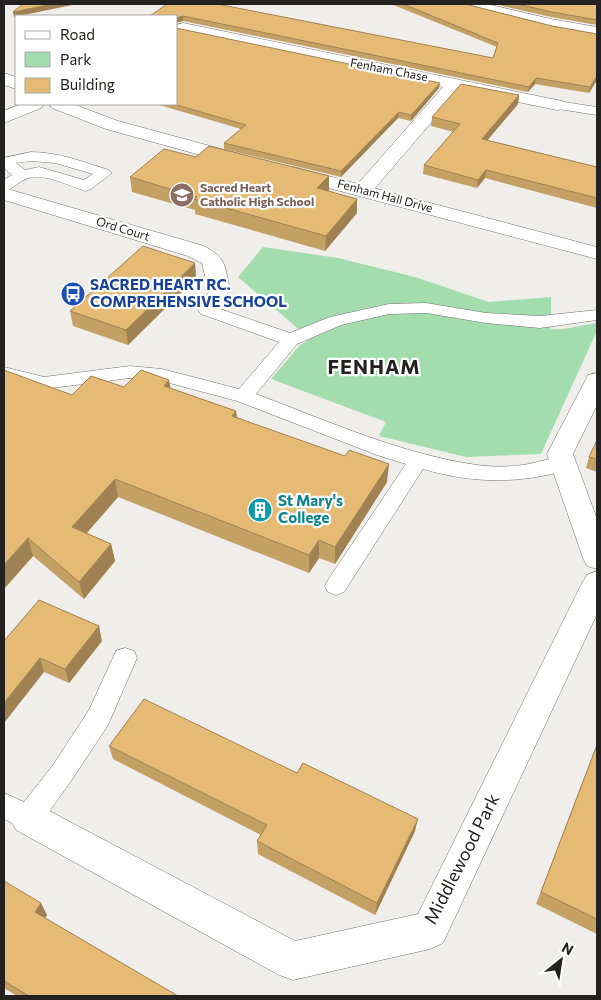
<svg xmlns="http://www.w3.org/2000/svg" width="601" height="1000" font-family="Commissioner,sans-serif">
<rect width="100%" height="100%" fill="#f0eeea"/>
<path fill="#a4ddad" d="M263,247L338,258L415,277L489,302L551,297V329H564L596,323V333L541,454L466,457L379,436L386,422L271,379L300,345L310,339L238,277Z"/>
<g fill="none" stroke-linecap="round" stroke-linejoin="round">
<defs>
<g id="lane">
<path d="M557,101L597,107V115L552,108L550,105L552,102Z"/>
<path d="M31,152C58,152 83,162 109,170L112,173L91,189L86,191C69,186 45,173 28,178C19,181 13,189 4,192V180L12,175L4,168V158ZM31,161L55,163L93,174L84,180L39,167L25,170L16,163Z"/>
<path d="M219,284L225,285L228,289L217,308L290,333L330,317L389,304L426,303L486,313L540,316L597,310V320L540,328L486,323L426,313L389,314L341,325L297,344L256,394C328,421 400,454 477,465C491,467 509,467 523,465C539,463 556,454 571,459L574,464L571,469C521,484 474,484 423,469L344,592L336,595L328,592L325,586L328,580L406,464L377,455L237,401L162,381L130,378L44,389L4,379V367L44,377L130,366L162,369L239,389L279,342L201,314L198,310L213,285Z"/>
<path d="M125,648L134,651L137,658L108,725L71,781L38,827L28,831L4,819V793L24,802L53,765L89,710L116,651Z"/>
</g>
<g id="street">
<path d="M461,4H487L551,19L597,27V37L551,29L464,7Z"/>
<path d="M183,23L557,100L563,101L566,105L563,109L557,110L459,90L370,194L363,196L356,194L353,190L356,186L443,87L177,31V25Z"/>
<path d="M21,104H44L41,108L4,123V111Z"/>
<path d="M4,188L204,246C227,259 224,264 230,289L227,294L219,296L211,294L208,289L202,263L188,256L4,200Z"/>
<path d="M597,373V405L573,454L597,519V569L587,566L583,558L547,454L585,381L588,375Z"/>
<path d="M597,571V614L443,943L430,949L293,980L279,975L16,830L10,818L16,806L28,801L40,806L295,941L418,914L582,583L587,575Z"/>
</g>
<g id="secondary">
<path d="M4,73L16,77V89L4,85Z"/>
<path d="M49,104H73L118,121L247,156L250,160L247,164L240,166L106,129L52,108Z"/>
<path d="M294,167L597,247V259L287,177L284,173L287,169Z"/>
</g>
</defs>
<use href="#lane" stroke="#73716e" stroke-width="1"/>
<use href="#street" stroke="#73716e" stroke-width="1"/>
<use href="#secondary" stroke="#73716e" stroke-width="1"/>
<use href="#lane" fill="#fff" fill-rule="evenodd"/>
<use href="#street" fill="#fff" fill-rule="evenodd"/>
<use href="#secondary" fill="#fff" fill-rule="evenodd"/>
</g>
<g fill="#c4a065">
<path d="M167,4L493,58L497,47L391,4H465L552,26L597,34V80L589,93L535,84L528,92L183,21L176,23V28L439,88L411,121L398,118L341,177L224,149V143L241,129L156,104H176Z"/>
<path d="M494,4H597V25L551,17Z"/>
<path d="M519,95L518,104L487,140L597,167V208L485,178L477,188L423,174L424,165L454,132L431,126L432,117Z"/>
<path d="M196,157L329,176V190L328,191L357,199V213L325,251L195,214V210L132,192L130,177Z"/>
<path d="M195,263L196,278L128,345L73,326L70,311Z"/>
<path d="M4,370L72,395L124,387L170,388L236,411L237,417L387,482L335,564L319,558L309,573L118,497L87,533L111,544L115,561L84,599L33,556L4,589Z"/>
<path d="M597,440V472L586,468L589,457Z"/>
<path d="M4,641H102L69,683L44,672Z"/>
<path d="M597,744V934L536,904Z"/>
<path d="M109,746L415,831L375,915L258,854L257,841L261,835L113,759Z"/>
<path d="M4,881L47,915L45,918L178,996H17L4,988Z"/>
</g>
<g fill="#a08252">
<path d="M53,4H77L14,17L13,12Z"/>
<path d="M183,16V21L176,23V18Z"/>
<path d="M597,76V80L589,93L590,87Z"/>
<path d="M536,78L535,84L528,92L529,87Z"/>
<path d="M440,83L439,88L411,121V115Z"/>
<path d="M519,95L518,104L481,148L482,139Z"/>
<path d="M399,112L398,118L341,177V171Z"/>
<path d="M486,170L485,178L477,188L478,180Z"/>
<path d="M329,176V190L317,203V188Z"/>
<path d="M357,199V213L325,251L326,236Z"/>
<path d="M195,263L196,278L128,345L126,330Z"/>
<path d="M169,380L172,398L164,386Z"/>
<path d="M236,411L237,429L232,416Z"/>
<path d="M389,464L387,482L335,564V547Z"/>
<path d="M115,479L118,497L76,545L72,527Z"/>
<path d="M28,538L33,556L4,589V565Z"/>
<path d="M319,540V558L309,573V555Z"/>
<path d="M111,544L115,561L84,599L79,582Z"/>
<path d="M99,626L102,641L69,683L65,669Z"/>
<path d="M40,658L44,672L4,723V703Z"/>
<path d="M418,819L415,831L375,915L377,903Z"/>
<path d="M41,903L47,915L40,924L35,912Z"/>
</g>
<g fill="#e4ba75" stroke="#a08252">
<path d="M23,4H53L13,12Z"/>
<path d="M167,4H217L493,58L498,43L403,4H465L552,26L597,34V76L590,87L536,78L529,87L183,16L176,18V16H150Z"/>
<path d="M517,4H597V20L552,12Z"/>
<path d="M176,28L440,83L411,115L399,112L341,171L224,143L246,125L173,104H176Z"/>
<path d="M461,84L519,95L482,139L597,167V198L486,170L478,180L424,165L460,124L432,117Z"/>
<path d="M209,146L329,176L317,188L357,199L326,236L194,199L197,197L130,177L164,149L196,157Z"/>
<path d="M143,246L195,263L126,330L70,311Z"/>
<path d="M4,370L72,395L91,376L124,387L141,370L169,380L164,386L236,411L232,416L345,456L349,450L389,464L335,547L319,540L309,555L115,479L72,527L111,544L79,582L28,538L4,565Z"/>
<path d="M597,440V459L589,457Z"/>
<path d="M39,600L99,626L65,669L40,658L4,703V641Z"/>
<path d="M144,699L297,773L303,763L418,819L377,903L257,841L267,825L109,746Z"/>
<path d="M597,745V919L541,892Z"/>
<path d="M4,881L41,903L35,912L178,996H29L4,981Z"/>
</g>
<defs>
<symbol id="school-disc" viewBox="-11 -11 22 22"><circle r="9.5" fill="#8d6e63" stroke="#fff"/><path d="M0-5L7-2L0 1L-7-2ZM-4 1L0 2.5L4 1V4Q0 6-4 4Z" fill="#fff"/></symbol>
<symbol id="bus-disc" viewBox="-11 -11 22 22"><circle r="9.5" fill="#1a4fb4" stroke="#fff"/><path d="M-5-6H5V4H4V6H2V4H-2V6H-4V4H-5ZM-3.5-4V0h7V-4ZM-3.5 1.2v1.5H-2V1.2ZM2 1.2v1.5H3.5V1.2Z" fill="#fff"/></symbol>
<symbol id="building-disc" viewBox="-11 -11 22 22"><circle r="9.5" fill="#0f9aa8" stroke="#fff"/><path d="M-4-6H4V6H1V3H-1V6H-4ZM-2.5-4.3h1.7v1.8h-1.7ZM.8-4.3h1.7v1.8H.8ZM-2.5-1h1.7V.8h-1.7ZM.8-1h1.7V.8H.8Z" fill="#fff"/></symbol>
</defs>
<g fill-rule="evenodd">
<use href="#school-disc" x="168" y="181" width="28" height="28"/>
<use href="#bus-disc" x="59" y="280" width="28" height="28"/>
<use href="#building-disc" x="246" y="496" width="28" height="28"/>
</g>
<g text-anchor="middle" stroke-width="4.5" stroke-linejoin="round" paint-order="stroke">
<g font-size="12" fill="#232221" stroke="#fff">
<text transform="translate(389 70) rotate(11)" y="4">Fenham Chase</text>
<text transform="translate(385 196) rotate(15)" y="4">Fenham Hall Drive</text>
<text transform="translate(123 229) rotate(17)" y="4">Ord Court</text>
</g>
<g font-size="12" font-weight="bold" fill="#785e54" stroke="#fff" text-anchor="start">
<text x="200" y="192">Sacred Heart<tspan x="200" dy="14">Catholic High School</tspan></text>
</g>
<g font-size="15" font-weight="bold" fill="#164399" stroke="#fff" text-anchor="start">
<text x="90" y="290">SACRED HEART RC.<tspan x="90" dy="17">COMPREHENSIVE SCHOOL</tspan></text>
</g>
<g font-size="15" font-weight="bold" fill="#0d838f" stroke="#fff" text-anchor="start">
<text x="278" y="506">St Mary's<tspan x="278" dy="17">College</tspan></text>
</g>
<g font-size="18" fill="#232221" stroke="#fff">
<text transform="translate(462 859) rotate(-63)" y="6">Middlewood Park</text>
</g>
<g font-size="20" font-weight="bold" letter-spacing="1" fill="#232221" stroke="#fff">
<text x="374" y="374">FENHAM</text>
</g>
</g>
<rect width="601" height="1000" fill="none" stroke="#232221" stroke-width="10"/>
<rect x="15" y="15" width="162" height="90" fill="#ffffff" stroke="#a7a7a6"/>
<rect x="25" y="31" width="25" height="8" fill="#ffffff" stroke="#a7a7a6"/>
<text x="60" y="40" font-size="15" fill="#232221">Road</text>
<rect x="25" y="52" width="25" height="15" fill="#a4ddad" stroke="#a7a7a6"/>
<text x="60" y="65" font-size="15" fill="#232221">Park</text>
<rect x="25" y="78" width="25" height="15" fill="#e4ba75" stroke="#a7a7a6"/>
<text x="60" y="90" font-size="15" fill="#232221">Building</text>
<g transform="translate(561 960) rotate(30)" stroke="#ffffff" stroke-width="4" paint-order="stroke">
<path d="M0-4L9 19L0 12L-9 19Z" fill="#232221"/>
<text y="-8" font-size="14" font-weight="bold" text-anchor="middle" fill="#232221">N</text>
</g>
</svg>
